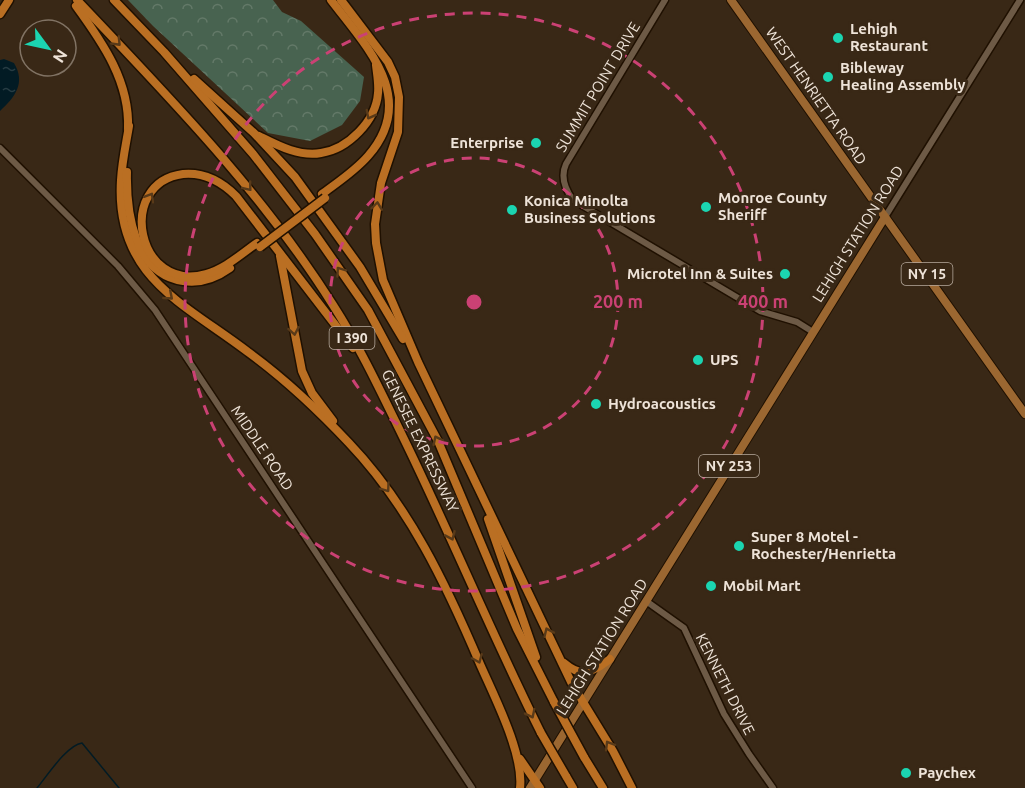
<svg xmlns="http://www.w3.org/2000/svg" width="1025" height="788" font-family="Ubuntu,sans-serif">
<defs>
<pattern id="forest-crowns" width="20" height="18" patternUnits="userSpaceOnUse" patternTransform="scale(1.5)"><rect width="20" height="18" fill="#486350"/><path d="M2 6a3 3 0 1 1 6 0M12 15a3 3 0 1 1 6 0" fill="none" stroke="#637968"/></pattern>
<pattern id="water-ripples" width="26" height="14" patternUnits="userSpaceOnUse" patternTransform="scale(1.5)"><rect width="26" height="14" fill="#021b24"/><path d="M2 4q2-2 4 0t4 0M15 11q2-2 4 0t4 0" fill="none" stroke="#273c43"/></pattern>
</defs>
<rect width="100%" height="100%" fill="#392816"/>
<path fill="url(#forest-crowns)" d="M128,0H273L282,12L301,21L364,77L360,101L342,125L310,141L268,133L153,26Z"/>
<path fill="url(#water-ripples)" d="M4,59L14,63C26,83 15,97 0,111V60Z"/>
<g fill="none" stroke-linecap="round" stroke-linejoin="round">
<path stroke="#021b24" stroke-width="1.5" d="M37,788C47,776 67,745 82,743L119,788"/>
<defs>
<g id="minor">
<path d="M665,0L566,164C560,177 565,189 573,200L760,311L797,322L813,332"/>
<path d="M0,148L118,266L155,310L472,788"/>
<path d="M885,217L1020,0"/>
<path d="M646,601L684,628L724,714L749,754L773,788"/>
</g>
<g id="major">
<path d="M731,0L1025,414"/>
<path d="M530,788L885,217"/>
</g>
<g id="highway">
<path d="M77,0C168,96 262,192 333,305C360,347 381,392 403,437C451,535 492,635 541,733"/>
<path d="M114,0L164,52L253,154L315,234L368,310L438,441L517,629L554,702"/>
<path d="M341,0L388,62L395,77L399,97L398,132L381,183L375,224L376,243L383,280L418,362L572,684L613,751L632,788"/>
<path d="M76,6C103,43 130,82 128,129"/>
<path d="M0,14L9,0"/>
<path d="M194,79L254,133L295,177L360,267L403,339"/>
<path d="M129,126C126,144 122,162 121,180C115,277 184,303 248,352C285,379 318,410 349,443C409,506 446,584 480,664C494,696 524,754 520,788"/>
<path d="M259,136C277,145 299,157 321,153C348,149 376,121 378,93C379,84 377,74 376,65"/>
<path d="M127,172C126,212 134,274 183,281C201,284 216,278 230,268"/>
<path d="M322,194C338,182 355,171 368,156C419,98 366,46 331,0"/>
<path d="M257,243C241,254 225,269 206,274C137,294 115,183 183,174C205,172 222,182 236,196L353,348"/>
<path d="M280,256L302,371L312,393L333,421"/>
<path d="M488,519L536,657"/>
<path d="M564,663C583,679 592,672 610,659"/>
<path d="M584,757L603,788"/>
<path d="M520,759L540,788"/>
<path d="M566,776L573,788"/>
</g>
</defs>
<use href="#minor" stroke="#1f1001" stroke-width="9"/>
<use href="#major" stroke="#1f1001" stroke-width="10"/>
<use href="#highway" stroke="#1f1001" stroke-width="11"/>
<use href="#minor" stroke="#6d5a46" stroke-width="6"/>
<use href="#major" stroke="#9b6731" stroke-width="8"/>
<use href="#highway" stroke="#ba6f23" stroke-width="8"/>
<defs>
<g id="highway-bridge">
<path d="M260,247L325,198"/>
<path d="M554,702L584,757"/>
<path d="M541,733L566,776"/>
</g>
</defs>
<use href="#highway-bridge" stroke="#1f1001" stroke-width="11" stroke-linecap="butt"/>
<use href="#highway-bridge" stroke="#ba6f23" stroke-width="8"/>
</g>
<defs><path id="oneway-chevron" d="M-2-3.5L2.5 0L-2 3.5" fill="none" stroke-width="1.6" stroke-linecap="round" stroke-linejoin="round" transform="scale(1.5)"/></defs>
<g stroke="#593a19">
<use href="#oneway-chevron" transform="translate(117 42) rotate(46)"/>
<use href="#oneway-chevron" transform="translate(370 115) rotate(118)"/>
<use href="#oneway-chevron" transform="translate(248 187) rotate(51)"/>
<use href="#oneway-chevron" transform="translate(150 197) rotate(-59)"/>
<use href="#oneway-chevron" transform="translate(377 206) rotate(-83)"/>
<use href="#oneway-chevron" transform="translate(340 271) rotate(-125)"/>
<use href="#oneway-chevron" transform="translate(169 296) rotate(41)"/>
<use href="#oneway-chevron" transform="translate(294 331) rotate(80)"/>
<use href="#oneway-chevron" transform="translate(437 440) rotate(-116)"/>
<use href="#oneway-chevron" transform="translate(386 488) rotate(54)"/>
<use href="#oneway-chevron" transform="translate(451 536) rotate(66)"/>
<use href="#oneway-chevron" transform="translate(548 632) rotate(-114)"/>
<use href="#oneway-chevron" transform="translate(478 659) rotate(67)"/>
<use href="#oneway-chevron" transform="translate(531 714) rotate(64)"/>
<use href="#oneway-chevron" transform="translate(609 745) rotate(-121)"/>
</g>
<g fill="none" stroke="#cb4174" stroke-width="3" stroke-dasharray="10 8">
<circle cx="474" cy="302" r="144"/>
<circle cx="474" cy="302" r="289"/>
</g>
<g fill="#1bd5b1" stroke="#392816" stroke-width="2">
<circle cx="838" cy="38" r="6"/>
<circle cx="828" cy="77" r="6"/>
<circle cx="536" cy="143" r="6"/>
<circle cx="706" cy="207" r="6"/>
<circle cx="512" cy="210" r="6"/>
<circle cx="785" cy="274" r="6"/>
<circle cx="698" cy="360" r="6"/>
<circle cx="596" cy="404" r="6"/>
<circle cx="739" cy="546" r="6"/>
<circle cx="711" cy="586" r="6"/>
<circle cx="906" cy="773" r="6"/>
</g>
<g text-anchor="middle" stroke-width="6" stroke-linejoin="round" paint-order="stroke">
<g fill="#392816" stroke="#b8ab9e" stroke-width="1.5">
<rect x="901.5" y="263" width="51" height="22" rx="4.5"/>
<rect x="329.5" y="327" width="45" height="22" rx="4.5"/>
<rect x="699" y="455" width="60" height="22" rx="4.5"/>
</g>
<g font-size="14" font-weight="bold" fill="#eee3d8">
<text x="927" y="279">NY 15</text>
<text x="352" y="343">I 390</text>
<text x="729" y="471">NY 253</text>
</g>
<g font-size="15" font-weight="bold" fill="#eee3d8" stroke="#392816" text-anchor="start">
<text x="850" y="34">Lehigh<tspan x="850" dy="17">Restaurant</tspan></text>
<text x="840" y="73">Bibleway<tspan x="840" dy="17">Healing Assembly</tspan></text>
<text x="524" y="148" text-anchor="end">Enterprise</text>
<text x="718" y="203">Monroe County<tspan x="718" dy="17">Sheriff</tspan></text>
<text x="524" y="206">Konica Minolta<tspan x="524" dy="17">Business Solutions</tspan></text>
<text x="773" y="279" text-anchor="end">Microtel Inn &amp; Suites</text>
<text x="710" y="365">UPS</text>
<text x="608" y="409">Hydroacoustics</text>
<text x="751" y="542">Super 8 Motel -<tspan x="751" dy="17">Rochester/Henrietta</tspan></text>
<text x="723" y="591">Mobil Mart</text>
<text x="918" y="778">Paychex</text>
</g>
<g font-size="15" fill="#eee3d8" stroke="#392816">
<text transform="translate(598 87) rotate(-59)" y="5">SUMMIT POINT DRIVE</text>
<text transform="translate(816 96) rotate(55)" y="5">WEST HENRIETTA ROAD</text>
<text transform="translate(858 234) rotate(-58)" y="5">LEHIGH STATION ROAD</text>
<text transform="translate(420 441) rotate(64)" y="5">GENESEE EXPRESSWAY</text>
<text transform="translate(262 448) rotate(56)" y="5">MIDDLE ROAD</text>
<text transform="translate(602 647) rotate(-58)" y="5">LEHIGH STATION ROAD</text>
<text transform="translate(725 684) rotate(63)" y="5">KENNETH DRIVE</text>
</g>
</g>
<circle cx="474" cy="302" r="9" fill="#cb4174" stroke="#392816" stroke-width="3"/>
<g font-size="18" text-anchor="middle" font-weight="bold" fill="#cb4174" stroke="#392816" stroke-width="6" stroke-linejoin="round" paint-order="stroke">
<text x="618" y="308">200 m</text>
<text x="763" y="308">400 m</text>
</g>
<g transform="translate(48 48) rotate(123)"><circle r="28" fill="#392816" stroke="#817364" stroke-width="1.5"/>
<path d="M0-4.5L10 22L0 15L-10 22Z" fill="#1bd5b1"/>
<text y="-9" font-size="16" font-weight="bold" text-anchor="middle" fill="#eee3d8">N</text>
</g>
</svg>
